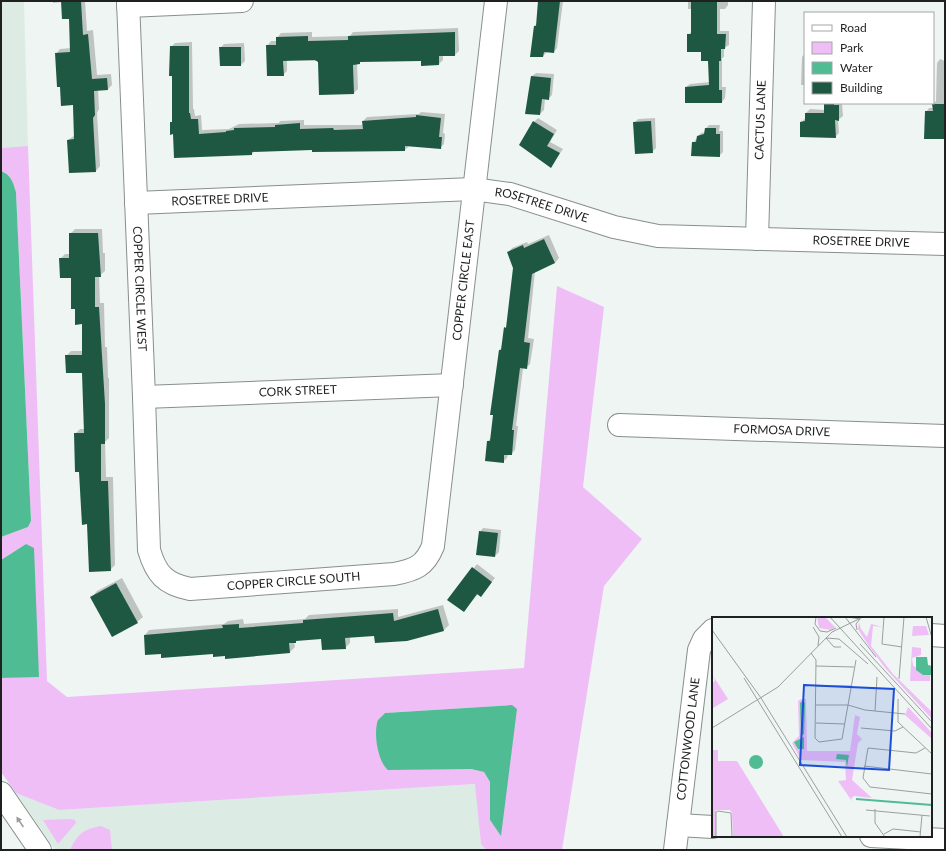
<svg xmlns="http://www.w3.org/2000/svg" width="946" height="851" font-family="Lato,sans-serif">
<rect width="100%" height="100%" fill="#eef5f2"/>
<g fill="#dcece4">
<path d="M1,1H24L28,146L1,148Z"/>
<path d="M476,784L481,844L486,850H55L16,793L59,810Z"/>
</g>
<g fill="#efbef6" fill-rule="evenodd">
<path d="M28,146L47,681L67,697L524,668L557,286L604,307L583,487L642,539L604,586L562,850H486L481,844L475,784L59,810L16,793L1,772V678L39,676L26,544L1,560V537L28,527L31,521L16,192C13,182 11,176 1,171V148ZM512,705L501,835L490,820V782L484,772L471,769L378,720L385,713Z"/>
<path d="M70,819L75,820L76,823L58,844L43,820Z"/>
<path d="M101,826L110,830L112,850H70C77,834 84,829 101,826Z"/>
</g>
<g fill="#4fbc94">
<path d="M1,171C11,175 13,182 16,192L31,521L28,527L1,537Z"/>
<path d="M26,544L34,548L39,677L1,678V560Z"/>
<path d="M512,705L517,709L501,836L490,820V782L484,772L471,769L388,770C378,762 373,733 378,720C380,718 383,715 385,713Z"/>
</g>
<g fill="#0003">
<path d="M53,1H85L87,31L93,30L97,75L111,74L112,85L107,90H98L99,109L97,113L100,166L96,171L68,140L75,135L73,104L61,86L56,54L60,49L71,48L70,18L62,2L53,3Z"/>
<path d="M540,1H563L557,48L554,52H547L543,56H532L534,26L538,23Z"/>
<path d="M688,1H728V5L725,9H720V31H729V45L724,48V57L722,58V87H726L725,98L722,102L686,87L690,84L710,82L709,60L688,35L692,31V9H688Z"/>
<path d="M458,28L459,51L455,55H443V60L439,64L422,60L362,61L357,63L358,89L354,93L319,61L287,60V71L283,75L267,46L271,41H277V38L281,33L312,32V37L350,36L353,32Z"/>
<path d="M192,42L193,109H194L195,116L201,115L202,130L229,129L239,124L279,123L280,121L304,120V125H363V121L367,117L419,114L421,112L445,114L443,133L445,134L444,144L440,148L409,146L405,150L313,148L255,151L252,154L174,133L171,123L173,120L171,47L175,43Z"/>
<path d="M244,43L245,61L241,65L220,48L224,44Z"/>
<path d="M805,53V85H801L802,57Z"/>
<path d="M940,59L945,61V138L926,112L929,108H933V104L936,101L937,63Z"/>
<path d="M536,73L554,74L552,95L548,99H545L544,110L540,114L532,76Z"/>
<path d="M825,103H842L843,116L838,120L839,133L835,137L801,122L806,118V113L810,109L825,110Z"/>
<path d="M538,118L557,130L550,142L563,149L551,166L534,122Z"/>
<path d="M655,118L656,148L652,152L634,123L638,119Z"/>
<path d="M709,125H720L719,131H723V152L719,156L693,143L701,133L706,132V128Z"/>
<path d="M75,229H102L103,253H105V271L99,276L100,303H104L105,347H107L108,378H109V438L105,442L106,477H113L115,565L110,570L88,523L80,471L75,434L80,429H85L83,372L66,356L71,351H83V323L76,308L72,277L60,259L65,254H70V234Z"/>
<path d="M549,235L559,258L555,263L535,271L528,338L534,339L530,364L526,368H523L516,426H518L515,450L511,454H508L507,458L503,462L488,441L492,437L499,350L503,347L505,328L507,326L514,267L508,253L512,248L527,242L528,244Z"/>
<path d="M483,528L501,530L499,552L495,556L480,532Z"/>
<path d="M477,564L495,578L484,592L478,594L464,611L449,600Z"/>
<path d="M122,578L143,617L137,622L92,597L97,591Z"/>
<path d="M443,605L449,625L444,630L350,637V643L345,648L322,638L298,640L294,642L295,647L290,652L226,655L214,653H162L145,635L149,630L224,624L228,621L243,619L244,624L305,619L309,615L398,609V617Z"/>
</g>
<g fill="#1e5843">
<path d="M61,1H81L83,35L88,34L92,79L107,78L108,90L94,91L95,115L93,118L96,172L69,173L67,140L74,139L73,105L61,106L60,87H57L55,53L70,52L69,19H62Z"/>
<path d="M538,1H560L554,53L544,52L543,57H530L534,26H536Z"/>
<path d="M691,1H717V34H726L725,49H721V61H719V90H722V103H685V87L709,85L708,61H701V52H687V34H691Z"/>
<path d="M455,32V56H439V65L421,66V61L360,62V64L353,65L354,94L319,95L318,62L315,60L283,61L284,76H267L266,45H276V37L308,36V41L348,40V36Z"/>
<path d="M170,46H189V113H190L191,119H198L199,134L226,132V131L234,130V128L275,127V125L300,123V129L333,128L334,130L363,129L362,121L416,117V115L441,118L439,137H442L441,149L405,146V151L312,152V150L252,152V155L174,158L173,134L170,135V122H172V76H169Z"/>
<path d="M219,47H241V66H220Z"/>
<path d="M531,76L551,78L549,100L542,99L540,115L525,114Z"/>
<path d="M824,103H834V105H839V121L835,120L836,138L800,137V122L805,121V113H824Z"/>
<path d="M932,104H945V139H924L925,111H933Z"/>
<path d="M533,121L554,134L547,146L560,153L551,168L519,145Z"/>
<path d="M651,121L653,153L635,154L633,122Z"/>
<path d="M705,128H716V134H720V157L691,156L692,142H696L697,136L704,134Z"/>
<path d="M69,233H98L101,277H95V307H99L105,404V444H101V481H108L111,571L89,572L87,524L82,525L79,472H75L74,433H84L82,373H66L65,355H82V324L75,325V309H71V278H60L59,258H69Z"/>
<path d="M544,239L555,263L532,274L524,342L530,343L527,369L520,368L512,430H514L512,455H504V463L485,461L487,441H490L493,415H490L499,350H501L504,327L506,328L513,268L507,252L523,245L524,248Z"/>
<path d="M479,531L498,533L495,557L476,555Z"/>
<path d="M472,567L492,582L481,597L477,594L464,612L447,600Z"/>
<path d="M116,583L138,623L112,637L90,597Z"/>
<path d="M438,609L444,631L407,641L375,643L374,636L345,638L346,649L322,650L321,639L296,641V643H289L290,653L225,659V656L213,657V654L161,658V654L145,655L144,635L223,628L222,625L239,624V628L303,623V620L393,613L394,621Z"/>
</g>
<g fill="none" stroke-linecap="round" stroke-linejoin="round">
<defs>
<g id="minor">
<path id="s1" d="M128,1L144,397L149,550C156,574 165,584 190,589L394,574C415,570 425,566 433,546L496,1"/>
<path d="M128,6L242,1"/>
<path id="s2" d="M136,203L473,189L510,194L614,227L658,236L945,244"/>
<path id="s3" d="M757,239L764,1"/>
<path id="s4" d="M144,397L452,385"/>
<path id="s5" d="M619,425L945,436"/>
<path d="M931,635L945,636"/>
<path d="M678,825L713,827"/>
<path d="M871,836L945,840"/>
<path id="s6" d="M675,850L699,650L704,639L713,630"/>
</g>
<path id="major" d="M1,793L40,850"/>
</defs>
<use href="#minor" stroke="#888f8c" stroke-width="24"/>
<use href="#major" stroke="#888f8c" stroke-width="24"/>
<use href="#minor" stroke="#fff" stroke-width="22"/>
<use href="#major" stroke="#fff" stroke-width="22"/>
</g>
<defs><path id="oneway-solid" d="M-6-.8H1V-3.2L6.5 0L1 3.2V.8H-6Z"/></defs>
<use fill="#9a9b9b" href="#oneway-solid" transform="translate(20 822) rotate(-124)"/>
<g text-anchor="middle" stroke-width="4" stroke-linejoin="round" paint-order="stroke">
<g font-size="12" fill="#1f2120" stroke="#fff">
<text dy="4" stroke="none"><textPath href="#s3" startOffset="119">CACTUS LANE</textPath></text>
<text dy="4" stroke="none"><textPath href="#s2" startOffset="84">ROSETREE DRIVE</textPath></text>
<text dy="4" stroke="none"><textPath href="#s2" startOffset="408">ROSETREE DRIVE</textPath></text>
<text dy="4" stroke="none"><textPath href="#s2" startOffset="732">ROSETREE DRIVE</textPath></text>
<text dy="4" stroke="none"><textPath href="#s1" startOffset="1133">COPPER CIRCLE EAST</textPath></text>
<text dy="4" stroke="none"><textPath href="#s1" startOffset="288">COPPER CIRCLE WEST</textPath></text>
<text dy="4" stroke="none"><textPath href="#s4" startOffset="154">CORK STREET</textPath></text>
<text dy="4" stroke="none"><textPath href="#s5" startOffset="163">FORMOSA DRIVE</textPath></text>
<text dy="4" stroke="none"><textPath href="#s1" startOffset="714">COPPER CIRCLE SOUTH</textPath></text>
<text dy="4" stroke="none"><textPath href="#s6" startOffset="112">COTTONWOOD LANE</textPath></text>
</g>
</g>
<g transform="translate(712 617)">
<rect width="220" height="220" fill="#eef5f2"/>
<path d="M105,0H113L123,10L119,13L107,11ZM147,5L149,12L155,20L159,7L171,10L161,9L159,29L181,57L220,95V102L174,52L156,28L146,12ZM201,9H214L217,18L200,19ZM200,30L209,31V38L200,41L201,48L211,58H218V64H198ZM0,57L16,82L1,91L0,67L3,63ZM89,82H94L95,134H138L143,98L148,100L145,117L150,122L146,126L140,163L160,181L142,179L139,182L142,187L126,164L134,163L133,145L89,143L80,126L87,119L86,84ZM88,86H93L89,119V89ZM196,90L220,116V122L193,98ZM0,133H6V144H25L72,220H21L20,196L18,193H4V219H1Z" fill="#efbef6" fill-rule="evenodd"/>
<path d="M204,40H215L216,48L220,49V58H211L204,53ZM90,84L93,86L92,117L89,119L88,86ZM92,120V132H86L82,125ZM125,137L137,138L135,150L134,143L124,142ZM37 145a7 7 0 1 1 14 0a7 7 0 1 1-14 0Z" fill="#4fbc94"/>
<path fill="none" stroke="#4fbc94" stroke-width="2" d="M144,182L220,188"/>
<path fill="none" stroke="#9ba09e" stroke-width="1" d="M104,0L103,7L108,14L115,15L124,11M118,0L220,112M133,0L164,40M136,0L148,2M172,0L170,27L190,30M214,0L220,21M101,10L107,20L106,29M0,13L49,81L135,220M145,13L144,7L148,2M114,21L122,30H129M114,21L127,22L156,47M148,27L220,105M99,36L104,43L103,121L107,125L130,122L144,43M104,49L142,50M32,61L130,220M187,62L192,0M104,69H139M186,82V105L220,137M104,88H136L153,93L193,97M163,94L165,60M104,106L133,107M0,111L66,70L120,15L151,0M149,111L183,114L191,110M213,131L204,136L156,131L151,161L158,170L220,177M152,149L220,157M163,192V206L173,220M154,193L218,199M172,217L181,212L209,215M4,220V195L6,194L19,196L20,220M208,220L210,198"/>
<path fill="#1d4ed8" fill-opacity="0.15" stroke="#1d4ed8" stroke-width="2" d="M92,68L182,72L177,153L88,148Z"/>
<rect width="220" height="220" fill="none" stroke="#1f2120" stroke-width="2"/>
</g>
<rect width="946" height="851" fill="none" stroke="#1f2120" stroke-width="4"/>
<rect x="804" y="12" width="130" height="92" fill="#ffffff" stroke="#a5a6a6"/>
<rect x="812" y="25" width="20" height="6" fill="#ffffff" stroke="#a5a6a6"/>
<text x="840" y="32" font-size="12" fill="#1f2120">Road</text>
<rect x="812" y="42" width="20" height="12" fill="#efbef6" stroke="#a5a6a6"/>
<text x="840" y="52" font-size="12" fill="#1f2120">Park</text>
<rect x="812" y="62" width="20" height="12" fill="#4fbc94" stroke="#a5a6a6"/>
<text x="840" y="72" font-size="12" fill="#1f2120">Water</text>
<rect x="812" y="82" width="20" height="12" fill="#1e5843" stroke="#a5a6a6"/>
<text x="840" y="92" font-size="12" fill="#1f2120">Building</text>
</svg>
